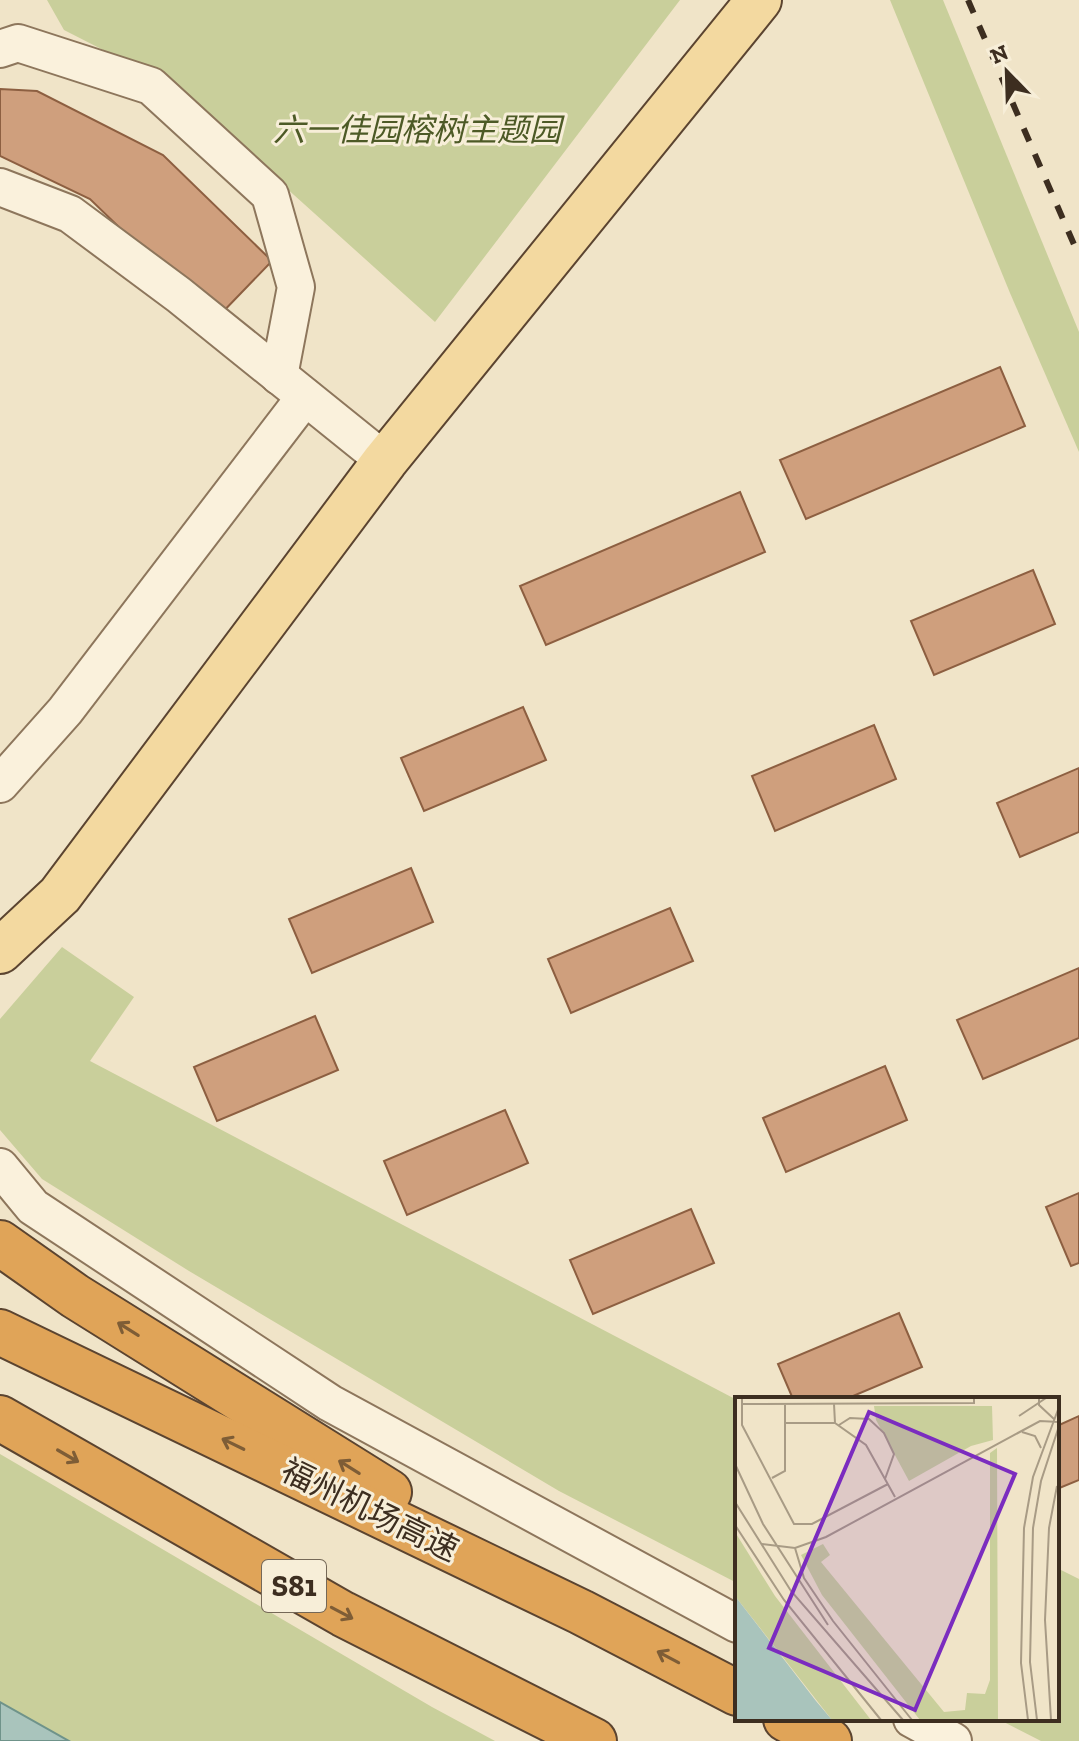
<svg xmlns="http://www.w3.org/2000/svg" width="1079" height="1741" font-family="'Zilla Slab','Noto Sans SC',serif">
<rect width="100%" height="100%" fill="#f0e4c8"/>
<g fill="#c9cf9b">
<path d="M47,0H680L435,322L172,85L64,30Z"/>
<path d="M890,0H943L1079,332V452L1010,293Z"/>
<path d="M62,947L134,997L90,1061L737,1400V1583L559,1491L189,1271L42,1179L0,1130V1019Z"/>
<path d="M0,1454L432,1707L495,1741H69L0,1702Z"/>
<path d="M1057,1568L1079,1579V1741H1041L998,1719H1057Z"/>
</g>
<path fill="#a9c4bc" stroke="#6f938a" stroke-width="2" d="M0,1702L69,1741H0Z"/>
<g fill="#cf9f7d" stroke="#8d5f41" stroke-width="2">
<path d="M0,89L37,91L163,155L272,261L215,320L90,199L0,156Z"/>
<path d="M1000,367L1025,426L806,519L780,460Z"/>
<path d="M740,492L765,552L546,645L520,586Z"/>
<path d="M1033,570L1055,624L934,675L911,621Z"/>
<path d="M523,707L546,760L424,811L401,758Z"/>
<path d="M874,725L896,779L775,831L752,776Z"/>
<path d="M1079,768V832L1020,857L997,803Z"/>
<path d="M411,868L433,922L312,973L289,919Z"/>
<path d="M670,908L693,961L571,1013L548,959Z"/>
<path d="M1079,968V1038L983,1079L957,1020Z"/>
<path d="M315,1016L338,1070L217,1121L194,1067Z"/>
<path d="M885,1066L907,1120L786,1172L763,1118Z"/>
<path d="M505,1110L528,1163L407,1215L384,1161Z"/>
<path d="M1079,1193V1263L1071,1266L1046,1207Z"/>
<path d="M691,1209L714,1263L593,1314L570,1260Z"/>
<path d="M899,1313L922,1367L846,1399H793L778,1364Z"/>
<path d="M1079,1416V1480L1057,1489V1426Z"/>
</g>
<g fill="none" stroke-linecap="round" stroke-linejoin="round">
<defs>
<g id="minor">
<path d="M0,49L18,43L151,86L270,195L296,287L279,376"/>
<path d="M0,187L70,214L179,295L385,461"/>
<path d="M0,784L65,711L305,397"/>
<path d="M0,1167L33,1207L330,1403L737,1624"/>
<path d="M912,1719L953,1741"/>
</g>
<path id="major" d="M0,951L60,895L385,461L759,0"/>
<g id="highway">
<path d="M0,1243L75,1296L389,1492"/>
<path d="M0,1332L581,1612L737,1693"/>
<path d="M0,1418L343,1614L594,1741"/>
<path d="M786,1719L829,1741"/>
</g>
</defs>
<use href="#minor" stroke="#8d765c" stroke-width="40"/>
<use href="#major" stroke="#5b4430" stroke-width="48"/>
<use href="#highway" stroke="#5b4430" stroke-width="48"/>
<use href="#minor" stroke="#faf1dc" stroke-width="36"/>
<use href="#major" stroke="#f3d9a0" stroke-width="44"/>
<use href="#highway" stroke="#e0a458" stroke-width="44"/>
<path stroke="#3d2e20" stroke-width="6" stroke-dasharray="14 14" stroke-linecap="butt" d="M968,0L1079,256"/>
</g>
<defs><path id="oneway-shaft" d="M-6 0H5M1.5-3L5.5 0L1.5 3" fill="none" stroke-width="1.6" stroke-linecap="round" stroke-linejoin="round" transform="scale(2)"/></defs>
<g stroke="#7e5d36">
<use href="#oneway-shaft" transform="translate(128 1329) rotate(-148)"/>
<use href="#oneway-shaft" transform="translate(233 1444) rotate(-154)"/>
<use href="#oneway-shaft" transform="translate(68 1456) rotate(30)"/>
<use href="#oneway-shaft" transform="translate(349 1467) rotate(-148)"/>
<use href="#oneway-shaft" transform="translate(342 1613) rotate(28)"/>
<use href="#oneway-shaft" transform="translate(668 1657) rotate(-152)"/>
</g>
<g text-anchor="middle" stroke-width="6" stroke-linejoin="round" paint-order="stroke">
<rect fill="#f7eed8" stroke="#756857" stroke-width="2" x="262" y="1560" width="64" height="52" rx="6"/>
<g font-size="30" font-weight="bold" fill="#3d2e20">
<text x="294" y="1596">S81</text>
</g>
<g font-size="32" font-style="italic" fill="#4d5a26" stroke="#f7eed8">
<text x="417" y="141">六一佳园榕树主题园</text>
</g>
<g font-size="32" fill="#3d2e20" stroke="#f7eed8">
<text transform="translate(370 1510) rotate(26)" y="11">福州机场高速</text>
</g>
</g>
<g transform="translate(735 1397)">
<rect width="324" height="324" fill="#f0e4c8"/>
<path d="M139,9H257L258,43L236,49L174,84L141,23ZM262,51L263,323H185L87,198L66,158L88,147L95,158L86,165L209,315L230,313L232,296L250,297L255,283V56ZM0,135L40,199L136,323H97L0,199Z" fill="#c9cf9b"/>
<path d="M0,199L81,304L97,323H0Z" fill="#a9c4bc"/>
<path fill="none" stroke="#a89b85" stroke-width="2" d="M7,1V28L59,127H77L153,87M304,1V8L319,22M7,7L239,6V1M99,7L100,26L131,48L160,100M284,19L311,1M50,26H100M104,28L115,21L134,22L149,36L159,57L150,82M287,35L300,39L306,51M0,67L28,127L93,228M37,81L50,74V8M0,105L56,194L168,323M0,128L49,203L146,323M27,147L60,151L91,140L305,24L324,25M60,151L69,181L98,224L177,323M293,323L286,266L289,131L298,80L324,10M302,323L295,265L298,131L306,84L324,29M316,323L310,223L314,131L322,89"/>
<path fill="#7b2cbf" fill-opacity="0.15" stroke="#7b2cbf" stroke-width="4" d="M134,15L280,77L180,313L34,251Z"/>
<rect width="324" height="324" fill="none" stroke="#3d2e20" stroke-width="4"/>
</g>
<g transform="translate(1007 72) rotate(337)" stroke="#f7eed8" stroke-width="6" paint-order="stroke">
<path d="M0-6L14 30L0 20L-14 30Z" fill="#3d2e20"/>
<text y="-12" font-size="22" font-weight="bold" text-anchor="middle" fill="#3d2e20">N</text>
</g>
</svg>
